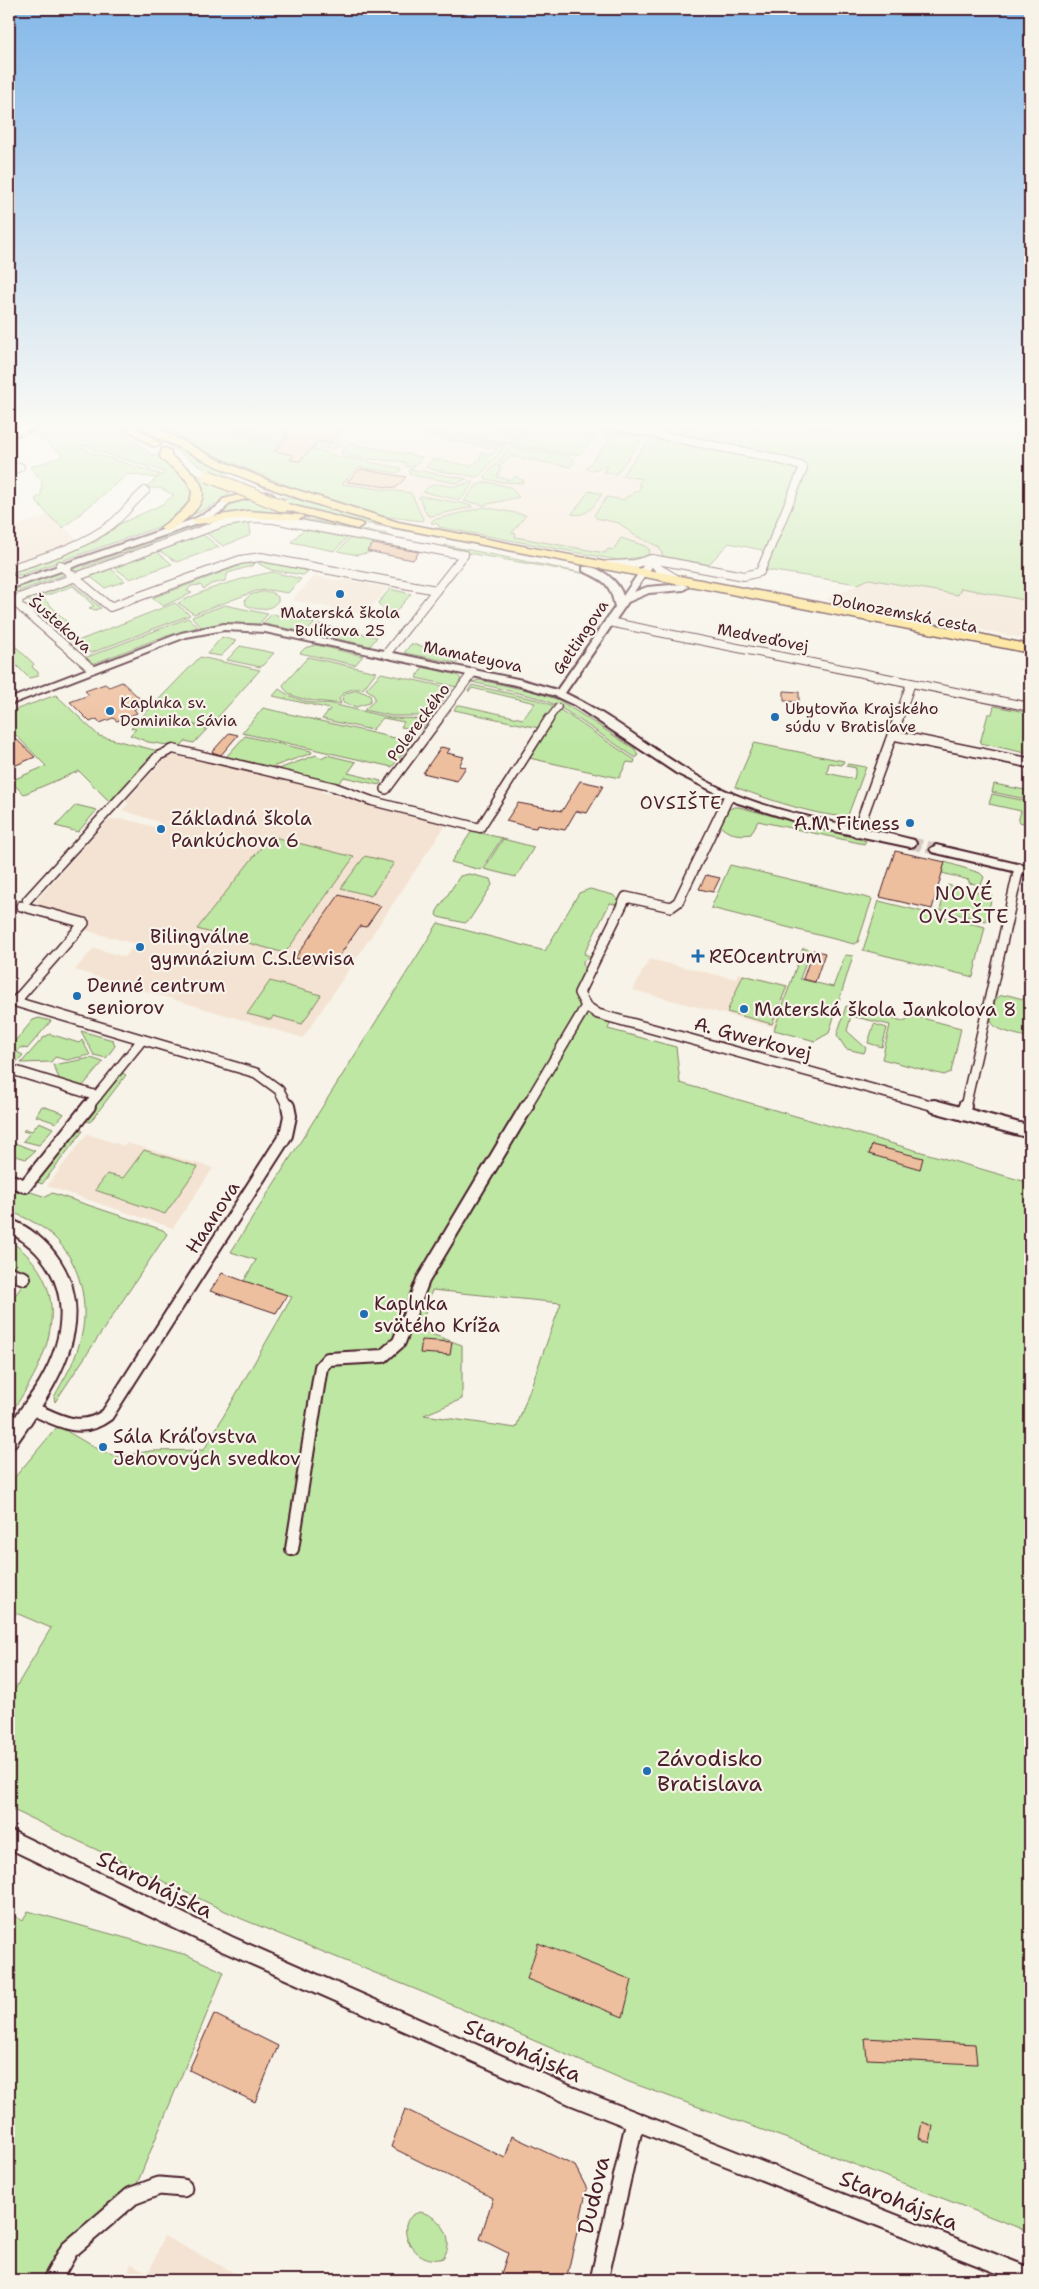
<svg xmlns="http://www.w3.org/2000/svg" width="1039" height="2289" font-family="'Shantell Sans',sans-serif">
<rect width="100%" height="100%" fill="#f7f3e8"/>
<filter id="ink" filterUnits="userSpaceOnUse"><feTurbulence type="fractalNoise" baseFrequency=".02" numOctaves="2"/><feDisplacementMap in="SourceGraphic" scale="10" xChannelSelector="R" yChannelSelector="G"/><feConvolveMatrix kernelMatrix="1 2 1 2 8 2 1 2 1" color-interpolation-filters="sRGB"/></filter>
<g filter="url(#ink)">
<g fill="#f4e3d2">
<path d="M161,426H616L660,436L664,558L640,557L624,560L610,559L439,527L437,524L382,516L343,504L250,472L205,451Z"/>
<path d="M48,515L81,542L11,565L9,563V529Z"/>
<path d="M315,576L342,581L344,579L388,588L365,615L292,600Z"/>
<path d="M869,579L958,595L961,588L1030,601V641L1028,639L825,600Z"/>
<path d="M172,751L322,786L321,792L447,823L303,1038L75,970L94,948L125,957L135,944L81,929L90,918L37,905L36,901L108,820L124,819L155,827L159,822L122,810L129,803L125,802Z"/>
<path d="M649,959L735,979L738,973L789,985L774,1027L633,990Z"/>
<path d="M87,1134L124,1146L127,1143L213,1168L173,1228L47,1186Z"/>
<path d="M164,2236L248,2280H125L131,2264L149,2273Z"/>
</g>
<g fill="#bee7a3" stroke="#848367" fill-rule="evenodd">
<path d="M53,426H118L152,455L158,454L191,481L194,499L174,521L159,527L21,575H11L9,571L86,543L96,542L113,527L161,505L174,495L160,488H145L165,472L94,450L87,445L82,446L90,452L160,474L156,478L128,474L63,528L48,515L35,499L41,495L42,481L30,467L64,456L32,432Z"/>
<path d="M139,426L223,470L233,483L225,500L188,517L200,489L166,454L203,478L212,474Z"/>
<path d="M161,426H234L255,441L328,452L330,455L401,468L398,473L359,467L342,484L411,493L423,519L422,521L382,516L290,487L205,451Z"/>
<path d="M238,426H283L282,427L317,441L342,443L338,447L331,449L265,440L256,439Z"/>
<path d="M401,426H522L508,444Z"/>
<path d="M524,426H602L581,453L575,455L510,444Z"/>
<path d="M669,426H1030V601L961,588L958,595L869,579L858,584L767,570L762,550L729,543L708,565L664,558L659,547L634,535L619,523L596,518L594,515L607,497L624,500L627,496H631L634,492L638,491L641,486L638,485L642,479L622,476L652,436L684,438L674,428Z"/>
<path d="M610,429L639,438L641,441L616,474L603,472L607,466L592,470L586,469L610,439L601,433Z"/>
<path d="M429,433L501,445L505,448L478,477L434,470L426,467L433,459L471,466L481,458L480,456L483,453L492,454L497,449L422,435Z"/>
<path d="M348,444L356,445L422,457L413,467L405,466V462C384,459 363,461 343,454L342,451Z"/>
<path d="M513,447L569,456L574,461L570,467L511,456L498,467L501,468L497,477L510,480L517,476L520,480H524L523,483L500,482L486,479L485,476L509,449Z"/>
<path d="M409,469L467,479L456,483L410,475Z"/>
<path d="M473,481V484L460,500L423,492C438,477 440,488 457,486C462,485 468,483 473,481Z"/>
<path d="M487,482L510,487L519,497L484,505L464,501L477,485Z"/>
<path d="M589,491L602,494C593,506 588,517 572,514Z"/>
<path d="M262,495L296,499L404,530L345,520L287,504L280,509L309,518L254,512L208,518L229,503Z"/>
<path d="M421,496L471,505L472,507L431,516L427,515L419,497Z"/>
<path d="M484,507L526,515L512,533L516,534L515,537L605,553L608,549L613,550L621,538L645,546L650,550L646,558C637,556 627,560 617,560L439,527L438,524L431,523L433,520Z"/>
<path d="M254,514C299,516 343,526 387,534L384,537L422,545L424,543L443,547L445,545L598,576L263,517L234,519L229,516L217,521L219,523L208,527L205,525L84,567L86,570L76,571L69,568L207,520L229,516Z"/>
<path d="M249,520L251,535L223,546L206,533L237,522Z"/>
<path d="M305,528L347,537H348L334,551L291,542Z"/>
<path d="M202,534L219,547L177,562L158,550Z"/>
<path d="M351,537L375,542L367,550L372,552L357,555L338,551Z"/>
<path d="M156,551L172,564L130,579L112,566Z"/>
<path d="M260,560L309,571L303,575L271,570L259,564Z"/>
<path d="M255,562L254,565L228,573L225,581L211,584L204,589L200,585L191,586L187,591L192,593L163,606L152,598L239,566L237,564Z"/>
<path d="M109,567L125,581L105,588L88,575Z"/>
<path d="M60,571L66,574L14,593L17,596L13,605L9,607V590Z"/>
<path d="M273,572L301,579L288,593L269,590L256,591L194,614L178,603C205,589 244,577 273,572Z"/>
<path d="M68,583H71L101,608L95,610L89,608L94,606L73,586L42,597L69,624L59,628L27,599Z"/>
<path d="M390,589L411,594L394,614L384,610L378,603Z"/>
<path d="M261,592H271L278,597V601C270,611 257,611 246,605L245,600L250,595Z"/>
<path d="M175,603L190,615L91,653L75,642Z"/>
<path d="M225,605L267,614H268L259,624L228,623L201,627L192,617Z"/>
<path d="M272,614L314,623V624L306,632L262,624Z"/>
<path d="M188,618L198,627L157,639L95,663L88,664L82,659Z"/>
<path d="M318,624L376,637H377L370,646L310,633Z"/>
<path d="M222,637L236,641L221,656L207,654Z"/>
<path d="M411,644L461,654L462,656L457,663L404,653Z"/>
<path d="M9,645L15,646L34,664L32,667L38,672V676L29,678L15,664H9Z"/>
<path d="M316,645L363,656L355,665L300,653L305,648Z"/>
<path d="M240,646L274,653L261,667L227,660Z"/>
<path d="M200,657L260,670L208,728L160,717L207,729L194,743L185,741L180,747L148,742L130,735L136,729L131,728Z"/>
<path d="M308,657L376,672L363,689C354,688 344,690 339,698L341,704C326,701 287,702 283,685Z"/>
<path d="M423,667L457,675L461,679L457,687L416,678Z"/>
<path d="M381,673L451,688L452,689L431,716H392L364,710L373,702L375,698L372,693L366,689Z"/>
<path d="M479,680L532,691L559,700L635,749L638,756L636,758L560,707L539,698L472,682Z"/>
<path d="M472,685L538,700L554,706L539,728L454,710L457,705H460L523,719L535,703L472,688L470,691H468Z"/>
<path d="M279,689C293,699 311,705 328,703L391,718L429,719L421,730L401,727L404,722L383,718L372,730L322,719L330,709L273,696Z"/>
<path d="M357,690L370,695L371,699L369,703L356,707L343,702L342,698L346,693Z"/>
<path d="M56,695L99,736L158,751L111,803L79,771L24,794L10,781L46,766L9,728V712Z"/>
<path d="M994,706L1030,713V754L980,743L988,714H992Z"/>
<path d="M263,708L408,741L411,744L392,767L242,733Z"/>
<path d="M559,709L635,760L634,763L627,762L619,778L529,758Z"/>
<path d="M245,736L311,751L312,753L269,768L225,758Z"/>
<path d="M754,743L844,761L842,765L829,763L827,773L854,779L856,768L846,766L847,764L866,767L848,815C829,821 756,795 735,787Z"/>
<path d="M316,755L321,758L327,755L356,762L348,773L381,781L379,785L344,777L337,785L276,770Z"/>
<path d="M994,784L1030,791V800L992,792Z"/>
<path d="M992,794L1030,802V824L1018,822L1021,811L989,804Z"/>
<path d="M76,805L97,810L78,832L56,826Z"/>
<path d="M734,807H739L866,841L864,844L758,821L751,834C741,836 725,834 720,825L727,810Z"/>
<path d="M472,831L502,838L481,870L451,862Z"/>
<path d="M270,836L354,857L285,953L197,929Z"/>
<path d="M503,839L534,847L516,877L484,869Z"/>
<path d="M365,856L394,863L371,896L341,888Z"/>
<path d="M945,862L980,873L984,877L981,885L969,883V880L942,873Z"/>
<path d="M730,865L872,899L858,942L854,944L711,908Z"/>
<path d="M469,874L490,879L492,885L470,919L465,923L438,917L436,915L437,911L460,876Z"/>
<path d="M947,885L992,896L986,921L940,910Z"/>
<path d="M590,889L613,895L619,901L617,905L610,903L584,954L591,956L583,961L586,998L610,1024L608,1029L676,1047L680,1083L1030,1183V2232L796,2142L629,2082L427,1994L242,1919L9,1808V1699L51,1628L9,1610V1484L58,1426L97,1449L117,1457L150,1451L204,1450L292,1297L244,1281L256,1260L231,1252L438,923L545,951L579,893ZM432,1290L561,1303L516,1428L424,1415L462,1399V1345L420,1330Z"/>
<path d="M879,901L985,927L973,977L863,950Z"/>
<path d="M803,948L810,950L800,979L833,987L845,955L853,956L829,1033L815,1041L774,1030Z"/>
<path d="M743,975L787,986L772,1024L727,1012Z"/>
<path d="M270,981L321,995L302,1024L273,1016L271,1020L247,1014Z"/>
<path d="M1008,995L1030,1001V1038C1021,1035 992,1031 991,1020C990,1014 994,1006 995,1000L1000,996Z"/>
<path d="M846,1006L903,1021L914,1016L961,1028L951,1072L944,1075L882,1059L890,1025L851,1016L847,1031L866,1048L864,1053L846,1049L837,1035Z"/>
<path d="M39,1018L51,1021L27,1049L21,1047L17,1052L23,1055L12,1067L9,1066V1048L33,1020Z"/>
<path d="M874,1024L887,1028L882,1047L868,1043Z"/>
<path d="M81,1031L113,1040L115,1046L106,1058L94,1055Z"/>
<path d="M50,1034L79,1043L82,1040L90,1055L67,1060L55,1057L51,1062L21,1063L43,1038Z"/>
<path d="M91,1058L103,1062L81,1088L56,1081L59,1078L53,1065Z"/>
<path d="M121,1072L126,1075L90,1122L84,1120Z"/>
<path d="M42,1106L63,1113L64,1114L56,1123L36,1116Z"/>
<path d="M39,1122L53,1128L39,1145L23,1141L30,1133L23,1131L25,1129L32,1131Z"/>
<path d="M77,1129L83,1131L42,1184L37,1182Z"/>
<path d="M12,1143H15L35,1151L26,1159L9,1154V1148Z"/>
<path d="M144,1150L198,1167L165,1214L95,1190L107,1174L123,1178Z"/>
<path d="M9,1185L46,1197L52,1193L163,1230L167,1234L55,1402L54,1397C63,1380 74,1364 79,1345C92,1305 80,1256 46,1230C35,1222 22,1216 9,1211Z"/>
<path d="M9,1240C79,1288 50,1359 9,1415V1304L29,1276L9,1269Z"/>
<path d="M28,1911L187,1955L224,1972L132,2196L70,2250L52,2280H9V1913L23,1921Z"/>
<path d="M420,2212C440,2216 457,2238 443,2258C413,2268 389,2220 420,2212Z"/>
</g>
<g fill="#eebf9e" stroke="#4a1f2b">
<path d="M293,426H347L329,443L318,441L300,461L290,460L294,455L274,451L289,434L285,433Z"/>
<path d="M360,469L406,477L396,488L347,482Z"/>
<path d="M373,544L419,552L413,560L367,551Z"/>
<path d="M122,682L146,704L134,709L137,713L117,721L113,718L100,723L97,719L90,722L70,702L89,695L85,691L105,684L109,687Z"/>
<path d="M784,691L799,692V702L784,701Z"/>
<path d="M229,733L238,735L221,755L212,752Z"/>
<path d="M16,739L35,757L9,768V742Z"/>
<path d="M441,747L450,749L447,753L464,757L459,766L466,767L457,781L423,773Z"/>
<path d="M580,781L603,786L587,813L576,811L565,830L537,825L536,828L529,827L506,821L518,803L562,811Z"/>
<path d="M895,851L945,862L932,909L880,897Z"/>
<path d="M706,875L720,878L713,892L699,889Z"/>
<path d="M339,895L381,906L366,927L360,926L335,962L322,958L318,964L295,958Z"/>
<path d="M813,950L825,953L815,982L803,979Z"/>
<path d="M872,1145L923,1158L920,1169L869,1154Z"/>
<path d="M222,1273L244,1281L287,1295L276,1313L210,1291Z"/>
<path d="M422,1340L452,1342L450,1355L420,1353Z"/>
<path d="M538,1943L632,1980L623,2017L527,1979Z"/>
<path d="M214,2014L278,2046L255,2102L189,2070Z"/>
<path d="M865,2038L975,2044L977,2064L867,2059Z"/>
<path d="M405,2109L505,2158L512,2136L575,2166L587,2189L566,2280H499L508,2253L480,2239L493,2198L391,2147Z"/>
<path d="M922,2122L933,2126L930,2143L919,2138Z"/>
</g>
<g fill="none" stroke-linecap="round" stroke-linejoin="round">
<path stroke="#d4c9c2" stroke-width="12" stroke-dasharray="12 5.5" stroke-linecap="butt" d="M910,843L936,849"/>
<defs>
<path id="pedestrian-far1" d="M548,720L558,707"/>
<path id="pedestrian" d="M27,900L158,756L173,749L334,787L372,801L480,828L549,719"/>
<g id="minor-far3">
<path d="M616,426L770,457L801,466L803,469L760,572L744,576L652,559L643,573"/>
<path d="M9,471L20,467"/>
<path d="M60,565L110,607L240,560L261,557L436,590"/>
<path d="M608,565L634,564L651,559L658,568L678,580"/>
<path d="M9,569C45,557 82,547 112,524C124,514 133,501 145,491"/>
<path d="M9,577L14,581"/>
<path d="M609,622L1030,707"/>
<path d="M92,669L18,605L19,598L222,523L251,518L273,519L464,555L386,654"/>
<path d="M437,720L473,672"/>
<path d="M898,720L911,683"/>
</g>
<g id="minor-far2">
<path d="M893,735L1030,763"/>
<path d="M386,789L438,719"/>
<path d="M729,796L678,902L671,907L626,897L579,993L586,1006L598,1014L938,1107"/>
<path d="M857,832L898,719"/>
<path d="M9,1000L256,1073L279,1090L288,1107"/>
<path d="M15,1002L84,923L21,906"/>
<path d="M9,1069L97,1096"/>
<path d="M88,1107L142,1040"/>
<path d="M526,1107L586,1006"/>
<path d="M965,1107L1019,868"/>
</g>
<g id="minor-far1">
<path d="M934,1106L1030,1132"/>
<path d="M963,1114L965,1106"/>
<path d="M9,1180L25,1186L89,1106"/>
<path d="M9,1273L24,1278"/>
<path d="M31,1408C58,1420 80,1435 107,1415L286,1135L290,1116L288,1106"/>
<path d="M292,1549L321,1367L328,1359L383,1356L399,1342L423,1280L527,1106"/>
</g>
<g id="minor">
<path d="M9,1839L227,1944L572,2096L1030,2277"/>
<path d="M52,2280L69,2250L132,2196L159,2186L183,2188"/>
<path d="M599,2280L635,2121"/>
</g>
<g id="tertiary">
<path d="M224,499L231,501L223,511L200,523L9,589V583L194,519L217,507Z"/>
<path d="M583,567C599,565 619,581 623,596L640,571L643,570L647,573L634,592L647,587L683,584L688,587L683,590L649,593L628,602L565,693C620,719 665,762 720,788C782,817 849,823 914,840L916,843L914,846L910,847L811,826L735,802L676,773L574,705L555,696L520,686L265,632L224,630L186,637L9,705V699L181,633L224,624L265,626L522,680L557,690L615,607C610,583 605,581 583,571Z"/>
<path d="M936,845L1030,867V875L932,852L930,849Z"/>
<path d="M9,1219C29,1226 48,1242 59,1259C102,1324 52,1392 15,1446L9,1448C9,1443 8,1435 9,1429C11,1420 34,1392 40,1381C73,1325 69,1266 9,1232Z"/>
</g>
<g id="primary">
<path d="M9,426H19L9,430Z"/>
<path d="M122,426H134L161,444L160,446H152Z"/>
<path d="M143,426H155L211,456L272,482L398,522L957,629L1030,645V653L392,527C320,507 249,484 181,449C170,443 150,436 143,426Z"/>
<path d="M166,448L171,451V456C192,471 218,488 192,514C185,520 175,529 166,532L160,528L162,526C180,513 207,497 181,475C174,468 165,464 160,457L162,449Z"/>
<path d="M268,492L272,493L274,495L272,497L246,499L227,504L221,501L223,499L246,493Z"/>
<path d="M283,503L361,523L363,525L357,529L279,508L277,506Z"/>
<path d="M247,511L302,515L304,517L298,520L247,518L197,524L191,521L193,519Z"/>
</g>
</defs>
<use href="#pedestrian-far1" stroke="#4a1f2b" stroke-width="8"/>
<use href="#pedestrian" stroke="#4a1f2b" stroke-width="11"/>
<use href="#minor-far3" stroke="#4a1f2b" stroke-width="10"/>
<use href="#minor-far2" stroke="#4a1f2b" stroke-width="12"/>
<use href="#minor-far1" stroke="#4a1f2b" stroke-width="16"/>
<use href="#minor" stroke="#4a1f2b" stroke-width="21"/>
<use href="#tertiary" stroke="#4a1f2b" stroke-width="4"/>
<use href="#primary" stroke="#4a1f2b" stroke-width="3"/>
<use href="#pedestrian-far1" stroke="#f7f3e8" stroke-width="5.5"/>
<use href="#pedestrian" stroke="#f7f3e8" stroke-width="8"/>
<use href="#minor-far3" stroke="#f7f3e8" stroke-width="8"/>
<use href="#minor-far2" stroke="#f7f3e8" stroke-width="9"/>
<use href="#minor-far1" stroke="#f7f3e8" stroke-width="12"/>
<use href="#minor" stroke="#f7f3e8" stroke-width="17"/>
<use href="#tertiary" fill="#f7f3e8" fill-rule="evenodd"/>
<use href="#primary" fill="#fedf80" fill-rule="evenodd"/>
<defs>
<path id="rail" d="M9,438L48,426"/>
</defs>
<use href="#rail" stroke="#4a1f2b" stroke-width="3"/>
<use href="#rail" stroke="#f7f3e8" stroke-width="2" stroke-dasharray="6" stroke-linecap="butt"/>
<defs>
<path id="primary-bridge" d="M208,476L283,506"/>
</defs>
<use href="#primary-bridge" stroke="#4a1f2b" stroke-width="14" stroke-linecap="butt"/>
<use href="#primary-bridge" stroke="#fedf80" stroke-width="12"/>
</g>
</g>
<linearGradient id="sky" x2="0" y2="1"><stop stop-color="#84b8e9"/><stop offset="0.57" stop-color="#fbfaf5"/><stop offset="1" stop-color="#fbfaf5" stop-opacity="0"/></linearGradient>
<rect width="1039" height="746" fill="url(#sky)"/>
<g fill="#1f6fb2" stroke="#f7f3e8" stroke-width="2">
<circle cx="340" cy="594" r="5"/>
<circle cx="110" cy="711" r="5"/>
<circle cx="775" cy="717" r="5"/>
<circle cx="910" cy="823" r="5"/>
<circle cx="161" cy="829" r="5"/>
<circle cx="140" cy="947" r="5"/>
<path d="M695.5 948.5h5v5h5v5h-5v5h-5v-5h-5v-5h5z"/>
<circle cx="77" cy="996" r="5"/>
<circle cx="744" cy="1009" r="5"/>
<circle cx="364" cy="1314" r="5"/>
<circle cx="103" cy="1447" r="5"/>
<circle cx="647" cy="1771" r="5"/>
</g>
<g text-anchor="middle" stroke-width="4.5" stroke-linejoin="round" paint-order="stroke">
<g font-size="16" fill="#4a1f2b" stroke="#f7f3e8" text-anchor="start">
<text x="340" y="618" text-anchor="middle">Materská škola<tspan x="340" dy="18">Bulíkova 25</tspan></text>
<text x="120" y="708">Kaplnka sv.<tspan x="120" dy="18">Dominika Sávia</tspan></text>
<text x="785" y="714">Ubytovňa Krajského<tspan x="785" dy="18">súdu v Bratislave</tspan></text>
</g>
<g font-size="16" fill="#4a1f2b" stroke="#f7f3e8">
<text transform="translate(905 613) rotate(11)" y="6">Dolnozemská cesta</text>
<text transform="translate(61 624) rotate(41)" y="6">Šustekova</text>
<text transform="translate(580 637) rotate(-56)" y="6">Gettingova</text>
<text transform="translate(763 637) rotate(11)" y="6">Medveďovej</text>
<text transform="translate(473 656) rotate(12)" y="6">Mamateyova</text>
<text transform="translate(418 722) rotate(-53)" y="6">Polereckého</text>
</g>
<g font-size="18" letter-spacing="1" fill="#4a1f2b" stroke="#f7f3e8">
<text x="681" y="809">OVSIŠTE</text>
</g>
<g font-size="19" fill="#4a1f2b" stroke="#f7f3e8" text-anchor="start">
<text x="171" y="825">Základná škola<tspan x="171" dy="22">Pankúchova 6</tspan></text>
<text x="900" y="830" text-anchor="end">A.M Fitness</text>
<text x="150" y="943">Bilingválne<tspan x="150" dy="22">gymnázium C.S.Lewisa</tspan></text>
<text x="709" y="963">REOcentrum</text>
<text x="87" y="992">Denné centrum<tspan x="87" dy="22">seniorov</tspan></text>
<text x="754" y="1016">Materská škola Jankolova 8</text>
<text x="374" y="1310">Kaplnka<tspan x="374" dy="22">svätého Kríža</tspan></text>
<text x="113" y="1443">Sála Kráľovstva<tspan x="113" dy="22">Jehovových svedkov</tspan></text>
</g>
<g font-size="19" fill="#4a1f2b" stroke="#f7f3e8">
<text transform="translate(753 1038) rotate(15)" y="7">A. Gwerkovej</text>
<text transform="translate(212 1217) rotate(-57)" y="7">Haanova</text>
</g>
<g font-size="20" letter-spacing="1" fill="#4a1f2b" stroke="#f7f3e8">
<text x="964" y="900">NOVÉ<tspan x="964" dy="23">OVSIŠTE</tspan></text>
</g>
<g font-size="22" fill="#4a1f2b" stroke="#f7f3e8" text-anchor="start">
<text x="657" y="1766">Závodisko<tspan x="657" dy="25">Bratislava</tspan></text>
</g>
<g font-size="22" fill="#4a1f2b" stroke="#f7f3e8">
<text transform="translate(155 1884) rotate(26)" y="8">Starohájska</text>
<text transform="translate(523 2050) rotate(24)" y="8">Starohájska</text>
<text transform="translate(593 2195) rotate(-77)" y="8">Dudova</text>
<text transform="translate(899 2200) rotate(22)" y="8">Starohájska</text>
</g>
</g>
<rect width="1039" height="2289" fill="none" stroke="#f7f3e8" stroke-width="30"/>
<rect x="15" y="15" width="1009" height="2259" fill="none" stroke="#4a1f2b" stroke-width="2" filter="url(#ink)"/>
</svg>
